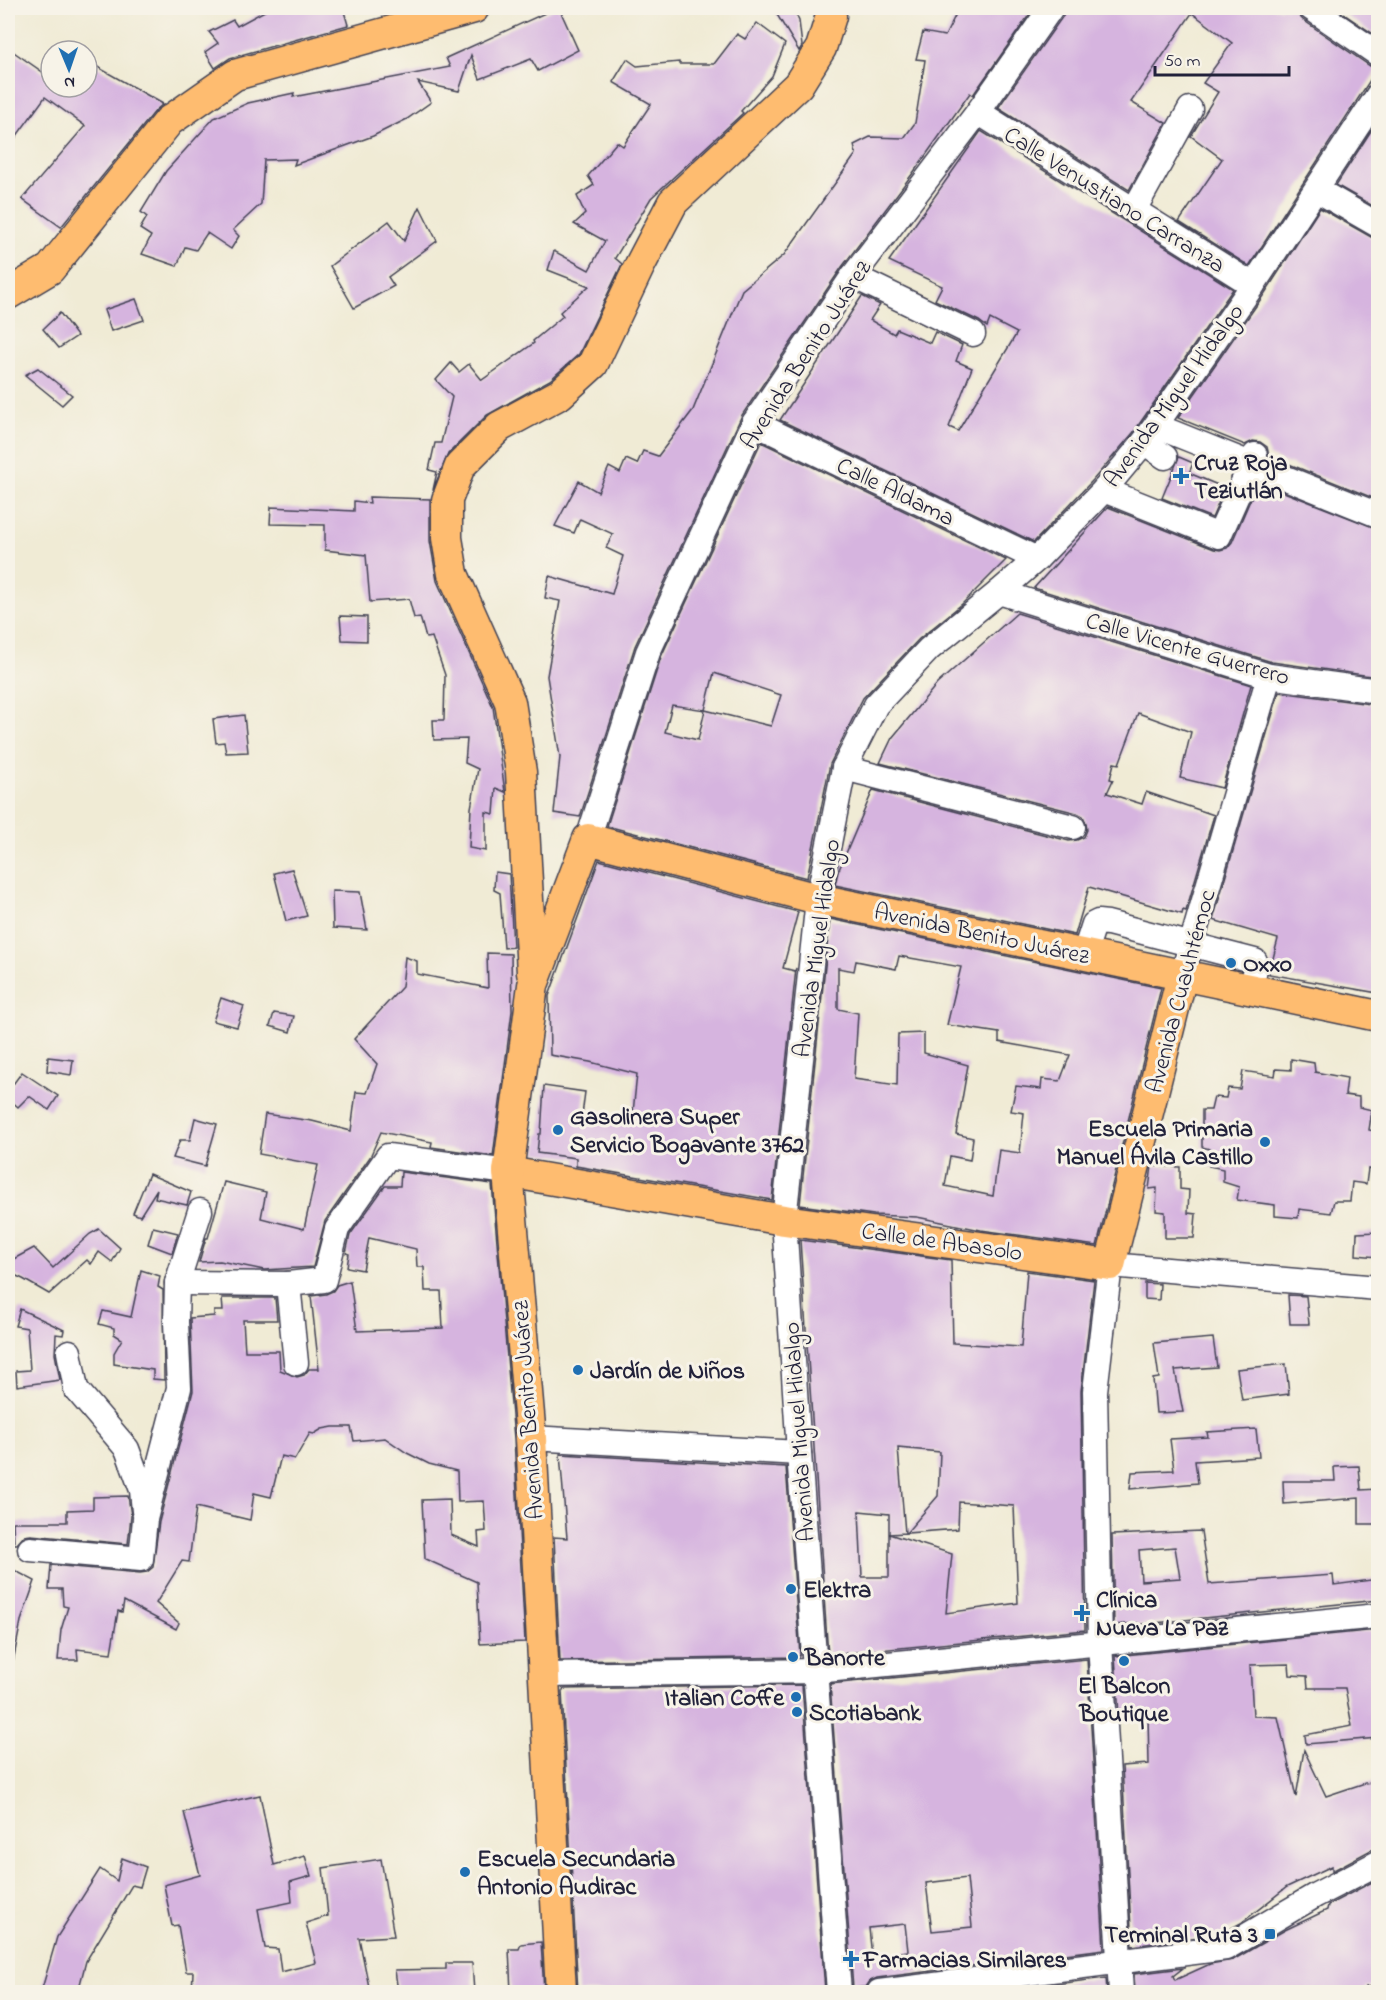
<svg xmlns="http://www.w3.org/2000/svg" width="1386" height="2000" font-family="'Indie Flower',sans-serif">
<rect width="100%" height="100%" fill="#f7f3e8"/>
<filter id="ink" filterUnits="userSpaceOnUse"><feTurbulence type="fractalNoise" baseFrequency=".0167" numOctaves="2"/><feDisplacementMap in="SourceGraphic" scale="12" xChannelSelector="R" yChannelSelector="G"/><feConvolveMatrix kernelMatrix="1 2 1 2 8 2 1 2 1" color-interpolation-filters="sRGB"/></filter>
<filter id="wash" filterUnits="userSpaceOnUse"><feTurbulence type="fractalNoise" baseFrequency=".008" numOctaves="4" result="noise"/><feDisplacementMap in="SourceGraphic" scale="24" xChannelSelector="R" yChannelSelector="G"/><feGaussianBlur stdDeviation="1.35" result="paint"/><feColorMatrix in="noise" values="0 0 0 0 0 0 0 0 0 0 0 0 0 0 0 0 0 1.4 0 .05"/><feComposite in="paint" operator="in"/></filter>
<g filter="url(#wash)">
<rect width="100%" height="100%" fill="#f0ebd5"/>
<g id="blocks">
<g fill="#d6b4df" fill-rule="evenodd">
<path d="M270,8H343L348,25L230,58L215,68L205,52L218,43L209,32L233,20L237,26Z"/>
<path d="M556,8H559L578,50L538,71L531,59L480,79L471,55L459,91L418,82L431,102L407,119L373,136L294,165L296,159L264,160L261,204L233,230L239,236L231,249L207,233L196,250L185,247L177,266L142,254L151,236L140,229L147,217L141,212L166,171L214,118L248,103L294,93L293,97L450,67L446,58Z"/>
<path d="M773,8H793L799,21L802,46L799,51Z"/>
<path d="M959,8H1034L973,95L970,93L913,173L842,267L742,415L635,646L580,817L554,813L560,757L547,676L560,601L545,598L549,576L612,594L623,556L606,548L613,534L580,519L574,533L555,526L579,481L598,492L609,467L620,473L626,459L637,464L643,451L658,456L693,410L742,290L784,255L856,154L854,145L870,137L904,138L915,123L925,60L916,59L923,32L945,36Z"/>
<path d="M1065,8H1297L1298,15L1303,20L1370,66L1378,68L1249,266L1179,222L1222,159L1191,136L1218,92L1203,83L1232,43L1192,13L1131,102L1166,123L1129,190L998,108L1063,16Z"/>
<path d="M1335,8H1378V37Z"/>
<path d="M757,23L785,44L772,76L741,111L743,113L651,198L615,258L622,264L579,354L550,380L487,415L448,454L433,490L437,472L429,470L435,443H441L452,397L436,380L451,363L459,372L469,364L482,380L534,343L533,341L563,316L560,312L589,286L548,270L554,251L589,270L605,241L574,224L585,214L577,196L594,185L588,176L617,142L623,146L651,104L613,82L627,59L637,66L679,62V64H714L737,34L745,39Z"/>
<path d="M8,48L51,78V87H87V61L163,104L156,110L61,227L22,199L85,126L45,97L8,148Z"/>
<path d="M1378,120V209L1336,185Z"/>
<path d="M981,131L1233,289L1133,433L1093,480L1034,542L780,420L862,296L880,305L870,320L894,334L897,329L930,343L935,332L962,345L956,361L972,368L949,427L958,431L1017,333L990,319L987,327L979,321L935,300L942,286L889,261Z"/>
<path d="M420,207L437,241L388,277L394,286L354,308L330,266L389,221L404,241Z"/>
<path d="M1320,208L1371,237L1378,239V500L1269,456L1267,447L1260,442L1253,441L1245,445L1178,418L1265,293Z"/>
<path d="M136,299L144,320L111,331L104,310Z"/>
<path d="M60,313L77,336L59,348L43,329Z"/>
<path d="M38,368L72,395L62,405L25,375Z"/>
<path d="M761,442L1006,560L962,604L919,639L863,698L830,764L807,878L607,826L661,657ZM714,673L781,695L771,726L705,710L698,740L665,732L672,705L705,710Z"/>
<path d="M1179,457L1193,463L1189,473L1225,488L1212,518L1162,498Z"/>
<path d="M1258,482L1378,529V677L1272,662L1034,588L1108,507L1214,549L1220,550L1227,548L1232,542Z"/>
<path d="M369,497L430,499V541L437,581L493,707L505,792L496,788L494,814L486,812V851L469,848L471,808L478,769L465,763L467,739L434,740L433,720H444L445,675L432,637L426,638L420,617L414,618L409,599L370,602L366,555L325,550V525L270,524L271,507L354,511V501L370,503Z"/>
<path d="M1017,613L1251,685L1222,788L1180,778L1191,732L1138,713L1119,764L1114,763L1110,779L1113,780L1107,793L1142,804L1146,792L1214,815L1186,911L1183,910L1182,914L1089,887L1075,935L835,885L838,872L873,790L1069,841L1077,840L1084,837L1087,830L1086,823L1083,816L1077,813L880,763L892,738L937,684Z"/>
<path d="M340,616L367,617V641L342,640Z"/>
<path d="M1279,692L1378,705V993L1269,974L1278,939L1213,920Z"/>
<path d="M244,715L248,752L226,753L224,742L216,743L213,719Z"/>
<path d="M599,860L798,912L783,968L795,971L796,968L772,1200L576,1166V1158L537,1153L539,1134H541L544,1086L585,1092L582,1115L632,1122L637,1074L590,1062L550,1055L549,996Z"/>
<path d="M292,869L307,916L286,921L274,873Z"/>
<path d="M495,872L509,874L513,947L504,948L500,893L494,890Z"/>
<path d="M332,891L360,892L367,930L333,928Z"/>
<path d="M830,919L1161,988L1097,1246L981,1230L917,1217L874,1215L800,1205ZM899,956L961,967L947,1025L999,1033V1042L1070,1055L1060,1081L1042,1079L1041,1089L1016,1086L1011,1111L1024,1113L1020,1153L999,1150L993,1196L945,1186L950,1156L970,1160L973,1138L956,1134L968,1065L924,1053V1033L898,1034L897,1085L854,1079L858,1013L838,1009V968L854,971L856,961L896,969Z"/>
<path d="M487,953L511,954L512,1011L493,1156L431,1147L432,1142L381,1132L370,1157L325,1221L313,1267L264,1270L220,1261L199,1262L206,1238H208L224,1182L266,1192L261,1218L304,1229L318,1165L259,1154L265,1114L312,1121L351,1131L356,1092L367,1093L377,1064L354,1039L402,987L405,957L417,961V974L488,988Z"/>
<path d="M221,998L244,1006L237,1027L213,1021Z"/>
<path d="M274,1013L294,1016L290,1032L270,1026Z"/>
<path d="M48,1057L73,1060L71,1075L47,1071Z"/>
<path d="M1291,1059L1314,1063L1315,1072L1347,1078L1345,1095L1359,1097V1107L1372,1110L1369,1130L1378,1132V1171L1368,1169L1366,1184L1352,1182L1350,1201H1334L1331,1213L1299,1209L1298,1218L1275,1216V1205L1237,1200L1239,1187L1223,1182V1169L1209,1166L1210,1149L1202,1147V1110H1211L1214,1097L1226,1098L1228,1088L1240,1089L1243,1071L1275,1076L1276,1069L1291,1070Z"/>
<path d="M22,1072L58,1096L49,1110L29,1096L18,1107L8,1098V1091Z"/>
<path d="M195,1118L217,1124L205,1166L173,1158L180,1140H190Z"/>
<path d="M1152,1166L1180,1167V1189L1189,1190L1188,1213L1196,1214L1194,1238H1165V1212L1156,1211L1157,1188L1149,1189Z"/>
<path d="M401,1172L492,1184L514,1439L525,1642L480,1644L477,1582L425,1559L422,1500L450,1499L451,1535L479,1547L478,1532L486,1531L484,1501L458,1502L457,1471L429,1464L407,1453L385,1438L354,1441L351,1427H333L322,1429L314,1434L310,1433L295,1459L281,1456L271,1497L254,1493L250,1520L196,1507L189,1562L182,1561L156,1603L179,1623L176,1629L124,1601L122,1612L118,1611L111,1653L77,1649L78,1660H58L61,1630L68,1607L63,1606L62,1589H49L51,1565L140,1573L147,1572L153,1567L159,1522L193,1391L190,1318L214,1316V1311H223L222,1298H275L277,1320H243L245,1351H279L280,1370L297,1377L304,1375L309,1369H319L311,1296L326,1294L333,1291L337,1285L350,1281L357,1331L443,1328L441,1291H425L424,1267H417L416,1249L369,1238L363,1270L347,1267L349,1254L346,1253L350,1235L385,1186H400Z"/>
<path d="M149,1174L191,1192L187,1205L155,1198L157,1189L140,1216L133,1213Z"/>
<path d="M153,1227L178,1233L172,1253L148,1244Z"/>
<path d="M99,1229L120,1248L112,1262L99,1252L91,1264L87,1260L49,1294L23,1279L8,1272V1262L34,1248L53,1268L90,1234Z"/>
<path d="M1378,1232V1257L1356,1255L1357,1233Z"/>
<path d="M800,1240L951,1260L953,1343L1021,1347L1027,1271L1094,1280L1081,1391L1085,1630L828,1655ZM898,1448L940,1452L938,1496L906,1533L958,1529L959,1502L1014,1506L1018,1603L946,1613L952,1554L889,1534L905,1533ZM859,1511L889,1514V1577H862Z"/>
<path d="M141,1270L160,1276L158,1287L163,1290L164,1380L153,1379V1370L114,1364V1353L122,1339L114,1334V1328L99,1324L103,1311L131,1317Z"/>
<path d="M1145,1283L1160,1284L1159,1300L1145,1299Z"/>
<path d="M1288,1295L1306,1296L1309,1324H1290Z"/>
<path d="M20,1309L64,1330L63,1335L56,1334L55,1354L60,1380L17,1386L16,1371L30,1370L27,1328L15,1326Z"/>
<path d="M1213,1338L1217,1367L1175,1370L1183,1412L1156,1413L1153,1379L1159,1378L1154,1343Z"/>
<path d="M1286,1364L1289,1394L1242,1400L1237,1369Z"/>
<path d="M1256,1429L1259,1457L1195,1461L1198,1483L1130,1489L1132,1472L1174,1470L1170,1439L1208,1437L1207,1432Z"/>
<path d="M560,1454L786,1467L800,1655L798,1657L560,1661L554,1537L567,1538Z"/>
<path d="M1359,1466L1361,1490L1378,1489V1524H1359V1498L1284,1504L1283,1481H1335L1334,1467Z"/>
<path d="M128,1496L131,1516L128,1544L31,1535L24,1536L17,1544H14L13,1522H67V1510L93,1509V1497Z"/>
<path d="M1201,1531L1209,1584L1333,1575L1334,1585L1378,1579V1600L1135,1625L1138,1623L1114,1625L1112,1535ZM1175,1547L1180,1578L1141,1581L1139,1550Z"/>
<path d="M8,1567L35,1581L21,1621L13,1662H8Z"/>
<path d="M1378,1630V1738L1306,1744L1305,1735L1352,1726L1345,1688H1308L1307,1676L1290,1675L1289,1664L1250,1665L1253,1716L1278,1717L1296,1797L1304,1750L1326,1796L1365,1783L1378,1781V1849L1371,1850L1332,1871V1866L1287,1887L1241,1923L1221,1934L1132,1946L1122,1766L1149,1764L1148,1714L1119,1715L1115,1656Z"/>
<path d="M1087,1659L1104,1949L877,1978L870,1981L866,1987L853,1988L830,1684ZM967,1878L972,1927L932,1931L926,1883ZM905,1924L908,1951L872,1957L869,1928Z"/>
<path d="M802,1685L825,1991L806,1992H578L562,1691L564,1689Z"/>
<path d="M260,1795L274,1865L305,1856L311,1876L290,1882L292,1902L258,1909L265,1948L278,1949L281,1972L316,1963L306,1923L328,1916L323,1868L381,1859L394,1936L359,1938L370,1992H192L193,1972H186L178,1925L172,1926L164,1885L200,1875L184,1812Z"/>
<path d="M122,1858L146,1867L140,1887L132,1885L86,1961L78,1992H41L57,1937L100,1869L117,1881Z"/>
<path d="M1378,1879V1986L1366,1987V1992H1135L1134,1974L1183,1968L1173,1976L1175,1980L1210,1964L1233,1960L1285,1930L1327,1910L1328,1905Z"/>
<path d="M541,1942L544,1992H511L509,1949H519L521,1944Z"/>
<path d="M446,1963H472L474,1992H398L395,1970L446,1969Z"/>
<path d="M1106,1978L1107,1992H988Z"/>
</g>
</g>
</g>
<g filter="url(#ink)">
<use href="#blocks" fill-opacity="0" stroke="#414052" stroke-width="1.5"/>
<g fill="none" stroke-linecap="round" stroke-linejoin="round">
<defs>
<g id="minor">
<path d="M1311,8L1378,54"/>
<path d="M978,112L1253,285"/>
<path d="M1317,190L1378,225"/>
<path d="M1134,210L1190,109"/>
<path d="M853,276L973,334"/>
<path d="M754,423L1037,559"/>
<path d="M1156,426L1378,515"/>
<path d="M1144,442L1165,457"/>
<path d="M1104,490L1219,536L1255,455"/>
<path d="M999,592L1269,676L1378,691"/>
<path d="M844,768L1073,827"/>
<path d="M588,839L648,652L754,423L853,276L978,112L1051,8"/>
<path d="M1084,955L1094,924L1098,922L1108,923L1255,961L1256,965L1250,990"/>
<path d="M1182,976L1269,676"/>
<path d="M177,1283L288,1284L324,1280L337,1229L388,1156L508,1172"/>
<path d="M288,1284L296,1363"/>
<path d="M69,1352L76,1389L127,1449L142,1490L144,1511"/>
<path d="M531,1438L799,1453"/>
<path d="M30,1549L141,1559L145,1519L179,1388L176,1322L177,1283L200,1211"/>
<path d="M544,1675L816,1671L1378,1616"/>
<path d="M839,1992L799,1453L784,1220L818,899L844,768L876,705L929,649L999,592L1037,559L1104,490L1144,442L1253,285L1378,95"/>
<path d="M879,1992L1226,1948L1316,1895L1378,1863"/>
<path d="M1121,1992L1100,1643L1095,1391L1110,1265L1378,1288"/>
</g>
<g id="major">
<path d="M8,294L50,269L169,121L235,75L474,8"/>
<path d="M532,973L521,772L510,702L453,574L447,538V500L460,466L499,427L560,394L593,364L640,265L673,202L798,85L821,48L831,16L830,8"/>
<path d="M508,1172L784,1220L1110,1265L1182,976"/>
<path d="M561,1992L531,1438L508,1172L533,985L588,839L818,899L1378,1016"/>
</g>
</defs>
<use href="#minor" stroke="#414052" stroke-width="27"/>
<use href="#major" stroke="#414052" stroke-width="33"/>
<use href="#minor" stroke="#fff" stroke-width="24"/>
<use href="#major" stroke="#febc70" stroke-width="30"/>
</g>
</g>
<g fill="#1f6fb2" stroke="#f7f3e8" stroke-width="2">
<path d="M1178 467h6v6h6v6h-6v6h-6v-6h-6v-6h6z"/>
<circle cx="1231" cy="963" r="6"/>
<circle cx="558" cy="1130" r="6"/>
<circle cx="1265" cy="1142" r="6"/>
<circle cx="578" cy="1370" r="6"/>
<circle cx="791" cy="1589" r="6"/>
<path d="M1079 1604h6v6h6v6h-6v6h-6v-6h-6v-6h6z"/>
<circle cx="793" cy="1657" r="6"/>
<circle cx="1124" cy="1661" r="6"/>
<circle cx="796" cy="1697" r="6"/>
<circle cx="797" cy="1712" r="6"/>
<circle cx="465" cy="1872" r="6"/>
<rect x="1264" y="1928" width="12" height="12" rx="3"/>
<path d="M848 1950h6v6h6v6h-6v6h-6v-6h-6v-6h6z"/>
</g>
<g text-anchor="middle" stroke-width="6" stroke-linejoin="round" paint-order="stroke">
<g font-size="24" fill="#22223b" stroke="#f7f3e8">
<text transform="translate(1115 199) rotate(32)" y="8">Calle Venustiano Carranza</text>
<text transform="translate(805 354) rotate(-57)" y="8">Avenida Benito Juárez</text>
<text transform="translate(1173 395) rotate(-54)" y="8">Avenida Miguel Hidalgo</text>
<text transform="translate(896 491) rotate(26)" y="8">Calle Aldama</text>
<text transform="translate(1188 648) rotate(16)" y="8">Calle Vicente Guerrero</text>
<text transform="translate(982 933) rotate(12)" y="8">Avenida Benito Juárez</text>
<text transform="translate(816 948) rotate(-82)" y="8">Avenida Miguel Hidalgo</text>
<text transform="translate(1180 991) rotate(-75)" y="8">Avenida Cuauhtémoc</text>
<text transform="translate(942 1241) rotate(8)" y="8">Calle de Abasolo</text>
<text transform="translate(527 1410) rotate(-94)" y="8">Avenida Benito Juárez</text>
<text transform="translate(798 1432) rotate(-94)" y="8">Avenida Miguel Hidalgo</text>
</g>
<g font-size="24" font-weight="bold" fill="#22223b" stroke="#f7f3e8" text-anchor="start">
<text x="1194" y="470">Cruz Roja<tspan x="1194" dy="28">Teziutlán</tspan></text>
<text x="1243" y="971">Oxxo</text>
<text x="570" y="1124">Gasolinera Super<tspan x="570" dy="28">Servicio Bogavante 3762</tspan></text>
<text x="1253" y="1136" text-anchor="end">Escuela Primaria<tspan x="1253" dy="28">Manuel Ávila Castillo</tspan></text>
<text x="590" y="1378">Jardín de Niños</text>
<text x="803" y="1597">Elektra</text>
<text x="1096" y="1607">Clínica<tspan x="1096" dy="28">Nueva La Paz</tspan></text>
<text x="805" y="1665">Banorte</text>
<text x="1124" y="1693" text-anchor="middle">El Balcon<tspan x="1124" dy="28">Boutique</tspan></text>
<text x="784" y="1705" text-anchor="end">Italian Coffe</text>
<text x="809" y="1720">Scotiabank</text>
<text x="477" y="1866">Escuela Secundaria<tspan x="477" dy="28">Antonio Audirac</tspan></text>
<text x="1258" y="1942" text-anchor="end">Terminal Ruta 3</text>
<text x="863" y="1967">Farmacias Similares</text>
</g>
</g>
<rect width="1386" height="2000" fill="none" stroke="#f7f3e8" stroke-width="30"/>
<g transform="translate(69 69) rotate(178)"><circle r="28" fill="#f7f3e8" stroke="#a29fa3" stroke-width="1.5"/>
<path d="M0-4.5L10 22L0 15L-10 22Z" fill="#1f6fb2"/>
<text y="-9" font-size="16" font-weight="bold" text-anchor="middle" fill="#22223b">N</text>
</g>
<path d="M1155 66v9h134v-9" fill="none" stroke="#22223b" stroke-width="3"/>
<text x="1164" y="66" font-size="18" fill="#22223b" stroke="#f7f3e8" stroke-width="4.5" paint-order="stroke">50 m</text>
</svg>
